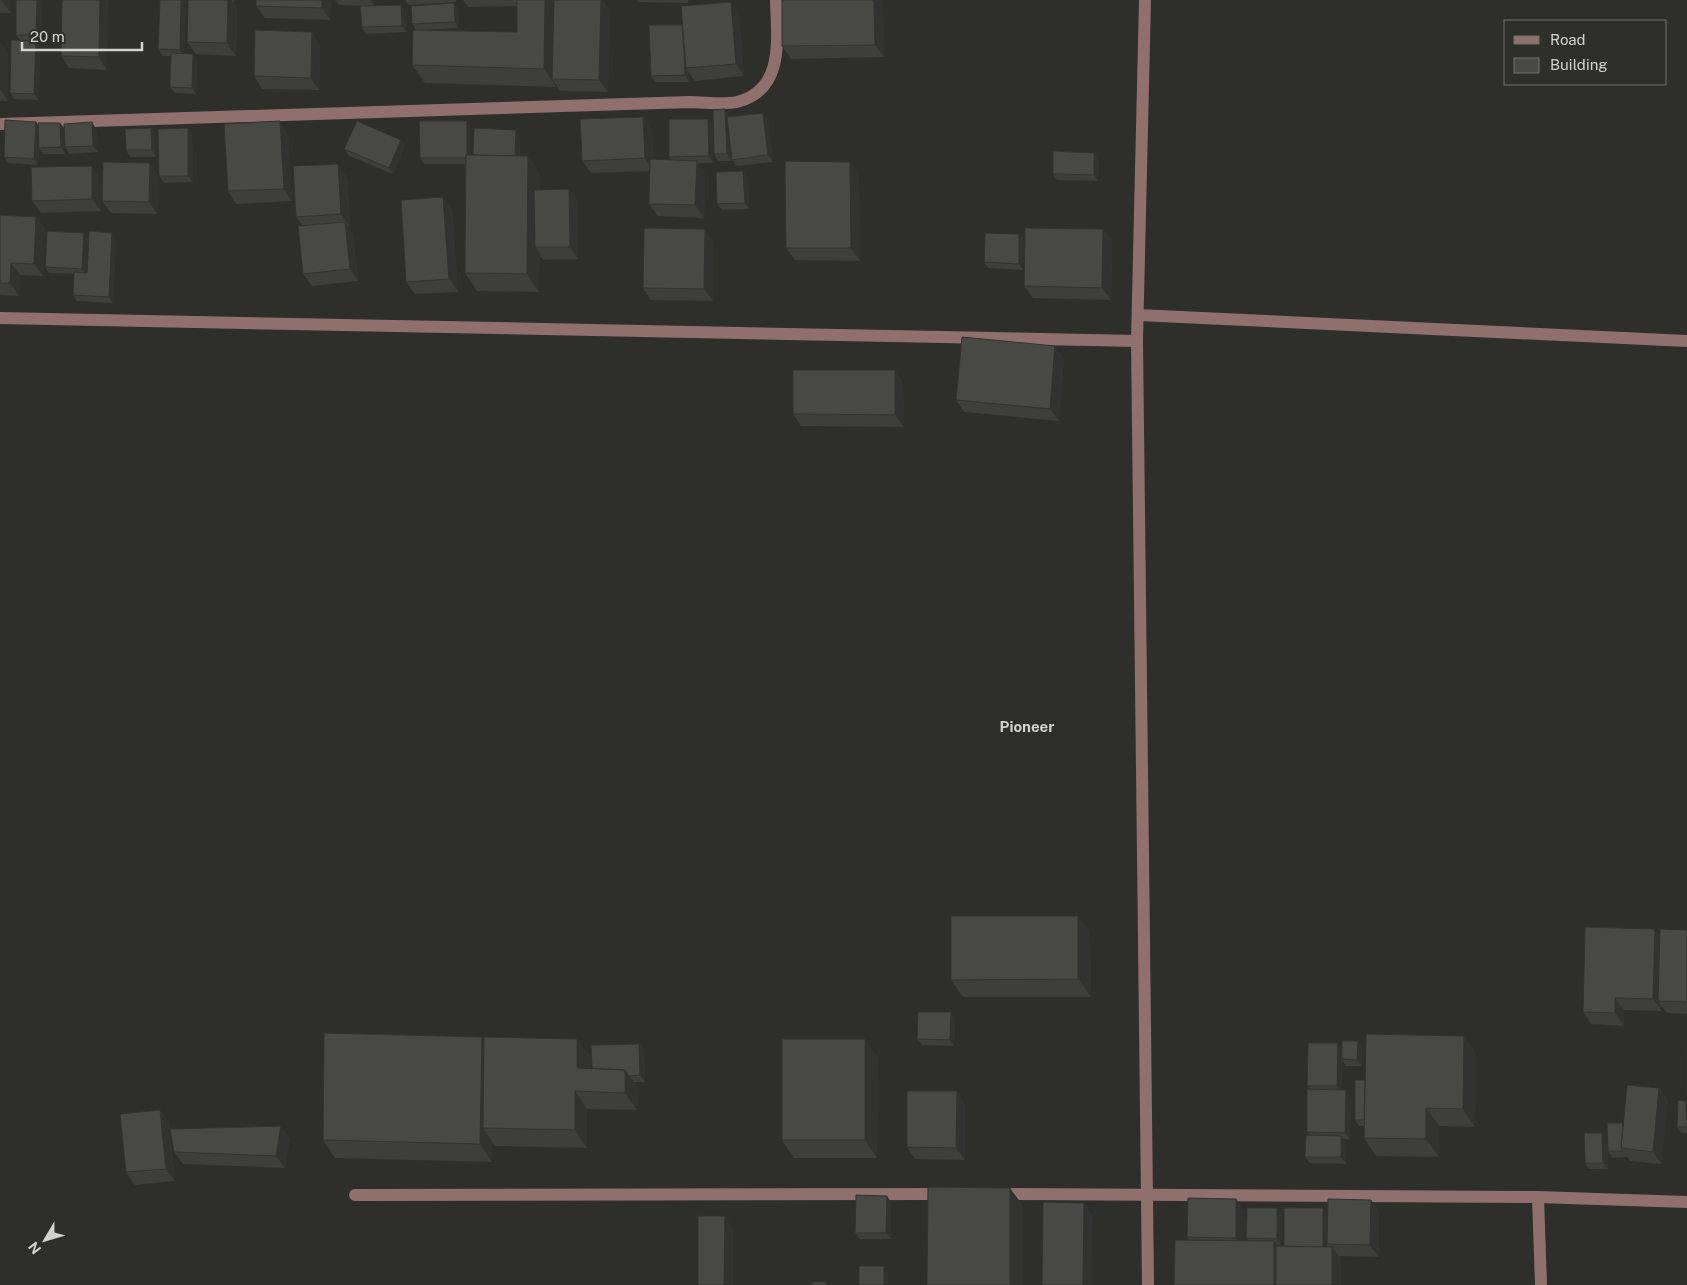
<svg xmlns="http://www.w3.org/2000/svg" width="1687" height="1285" font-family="'Public Sans',sans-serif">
<rect width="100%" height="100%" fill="#2e2e2a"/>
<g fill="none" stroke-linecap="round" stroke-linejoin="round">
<g stroke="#8f706c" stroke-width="12">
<path d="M1145,0L1137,341L1148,1285"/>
<path d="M0,124L690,102C705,102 723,105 737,102C785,90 777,39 776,0"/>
<path d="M1138,315L1687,341"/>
<path d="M0,318L1137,341"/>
<path d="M997,1194L1538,1197L1687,1202"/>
<path d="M355,1195L945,1194"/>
<path d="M1538,1197L1541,1285"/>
</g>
</g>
<g fill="#3e3e3a">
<rect x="0" y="0" width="11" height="13"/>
<path d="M62,0L107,70L69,68L61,56Z"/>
<path d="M160,0H186L184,53L197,60L196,94L175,93L170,87L171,56H163L158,49Z"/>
<path d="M188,0H234V2H233L237,8L236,56L196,54L187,42Z"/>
<path d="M331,0L330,20L265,18L256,6Z"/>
<path d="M335,0H374V6L406,11L407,32L366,34L362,27L368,6L339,5Z"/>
<path d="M405,0H456V2L409,5Z"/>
<path d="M463,0H602L610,11L608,92L560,91L556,85V87L425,83L412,65L416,30L412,24L454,3L458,10L459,28L424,30L517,32V6L468,7Z"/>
<path d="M637,0H688V3L638,2Z"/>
<path d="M42,2L41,42H36L40,47L39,100L14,99L10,93L20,40L16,35Z"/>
<path d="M731,2L739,14L744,76L695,81L689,73V82H655L651,76L682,25Z"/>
<path d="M883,2L884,57L791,59L782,46Z"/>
<path d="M0,41L8,53V101H0Z"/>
<path d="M320,44L319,90L262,89L254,76Z"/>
<path d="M725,109L729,117L768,119L773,162L737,166L732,160L730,144L731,161H718L714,154Z"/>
<path d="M643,117L652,129L653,160H671L669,157L708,119L713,125V163H698L705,173L704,218L658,216L649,204L650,171L591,173L582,161Z"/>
<path d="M36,122L38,125L64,128L96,129L98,152L69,154L65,146V154H43L39,149L38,165L8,163L4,157Z"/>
<path d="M471,127V155H473L520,136V156H528L540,174V190L569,189L578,201V259L543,260L539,254V292L477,291L465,273V164H424L420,158Z"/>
<path d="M151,128L155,134L156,157H130L126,150Z"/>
<path d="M192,134L193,182L164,183L159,176Z"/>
<path d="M288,134L292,201L236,204L228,191Z"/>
<path d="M401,140L405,146L393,174L349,156L344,149Z"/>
<path d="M1094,153L1099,159L1098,181L1057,180L1053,174Z"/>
<path d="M850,162L859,174L860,261L795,260L786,248Z"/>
<path d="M743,171L748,177L749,209L722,210L717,204Z"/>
<path d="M158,175L157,214L111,213L102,201Z"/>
<path d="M347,176L350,227H348L353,234L358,281L312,286L303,274V226L296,217Z"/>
<path d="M100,178L101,211L41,213L32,201Z"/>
<path d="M452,209L458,292L415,294L406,282Z"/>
<path d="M0,215L36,217L45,229L43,276L20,275L19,296L0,295Z"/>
<path d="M1103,229L1112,241L1111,300L1033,298L1024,286Z"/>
<path d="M84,233L88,239L86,273L116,240L113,303L77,301L73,295L74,274L49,273L45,267Z"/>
<path d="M1019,234L1024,241L1023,270L988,268L984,262Z"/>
<path d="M713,242V301L651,300L643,288Z"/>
<path d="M1064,359L1059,421L964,412L956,400Z"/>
<path d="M895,370L903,383L904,427L801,426L793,414Z"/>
<path d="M1078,916L1090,934L1091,997H963L951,980Z"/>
<path d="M1687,930V1014L1667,1013L1662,1007V1011L1624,1010V1026L1591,1024L1583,1012L1660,936Z"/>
<path d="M951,1012L955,1019L954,1046L922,1045L917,1039Z"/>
<path d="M577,1039L590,1057V1068H592L639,1044L644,1050L645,1082H634L638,1087L637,1110L587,1109V1148L495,1146L492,1141V1162L335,1158L323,1140L484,1040Z"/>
<path d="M1358,1041L1362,1047V1066H1346L1342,1060L1341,1090H1346L1351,1096L1350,1139H1343L1345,1142L1346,1164L1310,1163L1305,1157L1309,1135L1307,1132L1309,1089L1307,1086L1338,1043L1342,1050Z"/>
<path d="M1687,1052V1133H1681L1677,1127L1686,1101Z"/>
<path d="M1476,1054L1475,1127L1439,1126V1157L1376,1156L1364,1138V1126H1359L1355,1120L1365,1080Z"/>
<path d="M878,1057L877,1158H794L782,1140Z"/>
<path d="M1659,1088L1668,1100L1661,1164L1630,1161L1627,1157L1612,1158L1608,1151Z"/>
<path d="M957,1091L965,1103V1160L915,1159L907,1147Z"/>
<path d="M160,1110L169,1123L175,1181L135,1185L126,1172Z"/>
<path d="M290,1138L285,1168L183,1164L174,1152Z"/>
<path d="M1607,1139L1608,1169H1589L1585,1163Z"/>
<path d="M1371,1200L1379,1212V1257L1339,1256L1341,1259L1189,1240L1187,1237L1245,1211L1244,1241H1248L1246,1238L1277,1208L1282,1214L1281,1245H1277L1278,1246H1284L1323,1208L1328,1214Z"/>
<path d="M891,1202V1239H860L855,1233Z"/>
</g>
<g fill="#323230">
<path d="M2,0H11V13L2,1Z"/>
<path d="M37,0H40L42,2L41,42L36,35Z"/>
<path d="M100,0H109L107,70L99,57Z"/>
<path d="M181,0H186L184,56L180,50Z"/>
<path d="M228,0H232L237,8L236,56L227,43Z"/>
<path d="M322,0H331L330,20L322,8Z"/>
<path d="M370,0H374V6Z"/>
<path d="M545,0H558L552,79L556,85V87L544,69Z"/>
<path d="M601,0H602L610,11L608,92L599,80Z"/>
<path d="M874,0H881L883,2L884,57L875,45Z"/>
<path d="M731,2L739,14L744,76L736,64Z"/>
<path d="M454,3L458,10L459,28L455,22Z"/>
<path d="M401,5L406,11L407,32L402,26Z"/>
<path d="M684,25L686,68L689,73V82L685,75Z"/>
<path d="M312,32L320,44L319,90L311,78Z"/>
<path d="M0,41L8,53V101L0,89Z"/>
<path d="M36,41L40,47L39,100L34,94Z"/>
<path d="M193,54L197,60L196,94L192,88Z"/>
<path d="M725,109L729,116L731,161L727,154Z"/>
<path d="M763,113L768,119L773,162L768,155Z"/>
<path d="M643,117L652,129L654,171L645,158Z"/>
<path d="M708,119L713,125V163L709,156Z"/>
<path d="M280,121L288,134L292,201L284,189Z"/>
<path d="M467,121L471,127V164L467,158Z"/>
<path d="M36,122L40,128L38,165L34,159Z"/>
<path d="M92,122L96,129L98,152L93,146Z"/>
<path d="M60,123L65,129V154L61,147Z"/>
<path d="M151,128L155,134L156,157L152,150Z"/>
<path d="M188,128L192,134L193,182L188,176Z"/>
<path d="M516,130L520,136L519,166L515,159Z"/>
<path d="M401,140L405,146L393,174L389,168Z"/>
<path d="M1094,153L1099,159L1098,181L1094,175Z"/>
<path d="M528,156L540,174V247H535L540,254L539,292L527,274Z"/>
<path d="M697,161L705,173L704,218L695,205Z"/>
<path d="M850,162L859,174L860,261L851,248Z"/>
<path d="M150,163L158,175L157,214L149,202Z"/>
<path d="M338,164L347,176L350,227L341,214Z"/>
<path d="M92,166L100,178L101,211L92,199Z"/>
<path d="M743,171L748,177L749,209L745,203Z"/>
<path d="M569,189L578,201V259L570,247Z"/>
<path d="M443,197L452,209L458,292L449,279Z"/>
<path d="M36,217L45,229L43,276L34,264Z"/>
<path d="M345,222L353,234L358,281L350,269Z"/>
<path d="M705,229L713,242V301L704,289Z"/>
<path d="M1103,229L1112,241L1111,300L1102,288Z"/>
<path d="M84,233L88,239L86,275L82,269Z"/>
<path d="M112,233L116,240L113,303L109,297Z"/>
<path d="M1019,234L1024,241L1023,270L1019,264Z"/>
<path d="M11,263L20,275L19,296L10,283Z"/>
<path d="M1055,346L1064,359L1059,421L1050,409Z"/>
<path d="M895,370L903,383L904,427L895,415Z"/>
<path d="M1078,916L1090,934L1091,997L1078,979Z"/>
<path d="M1655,929L1664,942L1658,1001L1662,1007V1011L1653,999Z"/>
<path d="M1615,998L1624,1010V1026L1615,1013Z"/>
<path d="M951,1012L955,1019L954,1046L950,1040Z"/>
<path d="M1464,1036L1476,1054L1475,1127L1463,1109Z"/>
<path d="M482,1037L494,1055L483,1128L492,1141V1162L480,1144Z"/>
<path d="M577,1039L590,1057L589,1086L577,1068Z"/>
<path d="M865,1039L878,1057L877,1158L865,1140Z"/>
<path d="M1358,1041L1362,1047V1066L1357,1060Z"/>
<path d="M1338,1043L1342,1050L1341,1092L1337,1086Z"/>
<path d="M639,1044L644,1050L645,1082L640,1075Z"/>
<path d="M625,1070L638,1087L637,1110L625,1093Z"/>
<path d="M1659,1088L1668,1100L1661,1164L1653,1152Z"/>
<path d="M1346,1090L1351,1096L1350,1139L1345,1133Z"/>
<path d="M575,1091L587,1109V1148L575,1130Z"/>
<path d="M957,1091L965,1103V1160L956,1148Z"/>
<path d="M1426,1108L1439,1126V1157L1426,1139Z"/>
<path d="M160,1110L169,1123L175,1181L166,1169Z"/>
<path d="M281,1126L290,1138L285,1168L276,1156Z"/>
<path d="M1602,1133L1607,1139L1608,1169L1603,1163Z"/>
<path d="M1341,1136L1345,1142L1346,1164L1341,1157Z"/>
<path d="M1010,1188L1023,1206V1285H1010Z"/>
<path d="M887,1196L891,1202V1239L886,1233Z"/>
<path d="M1236,1199L1245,1211L1244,1250L1236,1238Z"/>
<path d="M1371,1200L1379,1212V1257L1370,1245Z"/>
<path d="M1084,1203L1093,1215L1092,1285H1083Z"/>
<path d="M1277,1208L1282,1214L1281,1245L1277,1239Z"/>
<path d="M1323,1208L1328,1214L1327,1254L1323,1247Z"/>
<path d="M725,1216L733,1228V1285H724Z"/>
<path d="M1274,1241L1283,1254V1285H1274Z"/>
<path d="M1332,1247L1341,1259V1285H1332Z"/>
<path d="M884,1266L889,1272L888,1285H884Z"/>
</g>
<g fill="#484844" stroke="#323230">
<path d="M16,0H37L36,35H16Z"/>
<path d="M62,0H100L99,57L61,56Z"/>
<path d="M160,0H181L180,50L158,49Z"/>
<path d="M188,0H228L227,43L187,42Z"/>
<path d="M256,0H322V8L256,6Z"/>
<path d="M517,0H545L544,69L412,65L413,30L517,32Z"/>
<path d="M554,0H601L599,80L552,79Z"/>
<path d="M782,0H874L875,45L782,46Z"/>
<path d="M731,2L736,64L686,68L681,6Z"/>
<path d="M454,3L455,22L412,24L411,6Z"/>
<path d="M401,5L402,26L362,27L360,6Z"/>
<path d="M649,25H682L684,52L685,75L651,76Z"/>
<path d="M255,30L312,32L311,78L254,76Z"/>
<path d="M11,40L36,41L34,94L10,93Z"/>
<path d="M171,53L193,54L192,88L170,87Z"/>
<path d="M725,109L727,154H714L713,110Z"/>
<path d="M763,113L768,155L732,160L727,117Z"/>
<path d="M643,117L645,158L582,161L580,119Z"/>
<path d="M669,119H708L709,156L669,157Z"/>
<path d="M5,120L36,122L34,159L4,157Z"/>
<path d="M280,121L284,189L228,191L224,124Z"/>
<path d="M357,121L401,140L389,168L344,149Z"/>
<path d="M419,121H467V155H466L465,158H420Z"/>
<path d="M92,122L93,146L65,147L64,124Z"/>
<path d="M38,123H60L61,147L39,148Z"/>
<path d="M151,128L152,150H126L125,129Z"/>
<path d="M188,128V176H159L158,129Z"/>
<path d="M474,128L516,130L515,156L473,155Z"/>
<path d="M1053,151L1094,153V175L1053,174Z"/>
<path d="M466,155L528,156L527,274L465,273Z"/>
<path d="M650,159L697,161L695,205L649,204Z"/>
<path d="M785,161L850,162L851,248H786Z"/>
<path d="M103,162L150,163L149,202L102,201Z"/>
<path d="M338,164L341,214L296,217L293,166Z"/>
<path d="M92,166V199L32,201L31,167Z"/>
<path d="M743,171L745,203L717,204L716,172Z"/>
<path d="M569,189L570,247H535L534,190Z"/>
<path d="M443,197L449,279L406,282L401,200Z"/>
<path d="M0,215L36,217L34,264L11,263L10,283H0Z"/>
<path d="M345,222L350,269L303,274L298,226Z"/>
<path d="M644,228L705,229L704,289L643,288Z"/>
<path d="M1025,228L1103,229L1102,288L1024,286Z"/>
<path d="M47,231L84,233L82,269L45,267Z"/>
<path d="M89,231L112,233L109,297L73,295L74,272L87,273Z"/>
<path d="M985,233L1019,234V264L984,262Z"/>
<path d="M962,337L1055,346L1050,409L956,400Z"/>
<path d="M793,370H895V415L793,414Z"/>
<path d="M951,916H1078V979L951,980Z"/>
<path d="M1585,927L1655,929L1653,999L1615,998V1013L1583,1012Z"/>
<path d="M1660,929L1687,930V1002L1658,1001Z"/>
<path d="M918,1012H951L950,1040L917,1039Z"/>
<path d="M324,1033L482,1037L480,1144L323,1140Z"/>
<path d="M1366,1034L1464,1036L1463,1109L1426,1108V1139L1364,1138Z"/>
<path d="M484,1037L577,1039V1068L625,1070V1093L575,1091V1130L483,1128Z"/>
<rect x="782" y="1039" width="83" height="101"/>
<path d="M1342,1041H1358L1357,1060L1342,1059Z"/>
<path d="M1308,1043H1338L1337,1086H1307Z"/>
<path d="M639,1044L640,1075L629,1076L625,1070L592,1068L591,1045Z"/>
<path d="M1687,1052V1119H1686Z"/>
<path d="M1355,1080H1365L1364,1120H1355Z"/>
<path d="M1627,1085L1659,1088L1653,1152L1621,1148Z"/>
<path d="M1307,1089L1346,1090L1345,1133L1307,1132Z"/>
<path d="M907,1091H957L956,1148L907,1147Z"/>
<path d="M1678,1100L1686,1101V1119L1687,1121V1127H1677Z"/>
<path d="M160,1110L166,1169L126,1172L120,1114Z"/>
<path d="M1607,1123H1623L1621,1148L1623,1151H1608Z"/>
<path d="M281,1126L276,1156L174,1152L170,1129Z"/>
<path d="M1584,1133H1602L1603,1163H1585Z"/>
<path d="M1306,1135L1341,1136V1157H1305Z"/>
<path d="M928,1187L1010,1188V1285H927Z"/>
<path d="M856,1195L887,1196L886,1233H855Z"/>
<path d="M1188,1198L1236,1199V1238L1187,1237Z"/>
<path d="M1328,1199L1371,1200L1370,1245L1327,1244Z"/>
<path d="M1043,1202L1084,1203L1083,1285H1042Z"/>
<path d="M1247,1208H1277V1239L1246,1238Z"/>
<path d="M1284,1208H1323V1247L1284,1246Z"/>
<path d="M698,1216H725L724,1285H698Z"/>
<path d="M1175,1240L1274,1241V1285H1174Z"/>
<path d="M1276,1246L1332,1247V1285H1276Z"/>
<rect x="859" y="1266" width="25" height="19"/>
<rect x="812" y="1282" width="14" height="3"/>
</g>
<g text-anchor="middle" stroke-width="4" stroke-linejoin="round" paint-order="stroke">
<g font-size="15" font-weight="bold" fill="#d3d2d0" stroke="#2e2e2a">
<text x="1027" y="732">Pioneer</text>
</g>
</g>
<rect x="1504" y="20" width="162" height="65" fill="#2e2e2a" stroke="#70706c"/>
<rect x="1514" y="36" width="25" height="8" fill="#8f706c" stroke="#70706c"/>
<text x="1550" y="45" font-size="15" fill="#d3d2d0">Road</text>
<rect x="1514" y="58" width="25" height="15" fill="#484844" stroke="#70706c"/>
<text x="1550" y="70" font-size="15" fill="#d3d2d0">Building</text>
<g transform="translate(45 1240) rotate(232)" stroke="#2e2e2a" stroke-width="4" paint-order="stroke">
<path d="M0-4L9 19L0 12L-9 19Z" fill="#d3d2d0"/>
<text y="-8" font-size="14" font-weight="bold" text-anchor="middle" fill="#d3d2d0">N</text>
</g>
<path d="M22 42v8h120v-8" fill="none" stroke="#d3d2d0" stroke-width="2.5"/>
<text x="30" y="42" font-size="15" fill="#d3d2d0" stroke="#2e2e2a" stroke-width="4" paint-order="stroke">20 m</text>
</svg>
